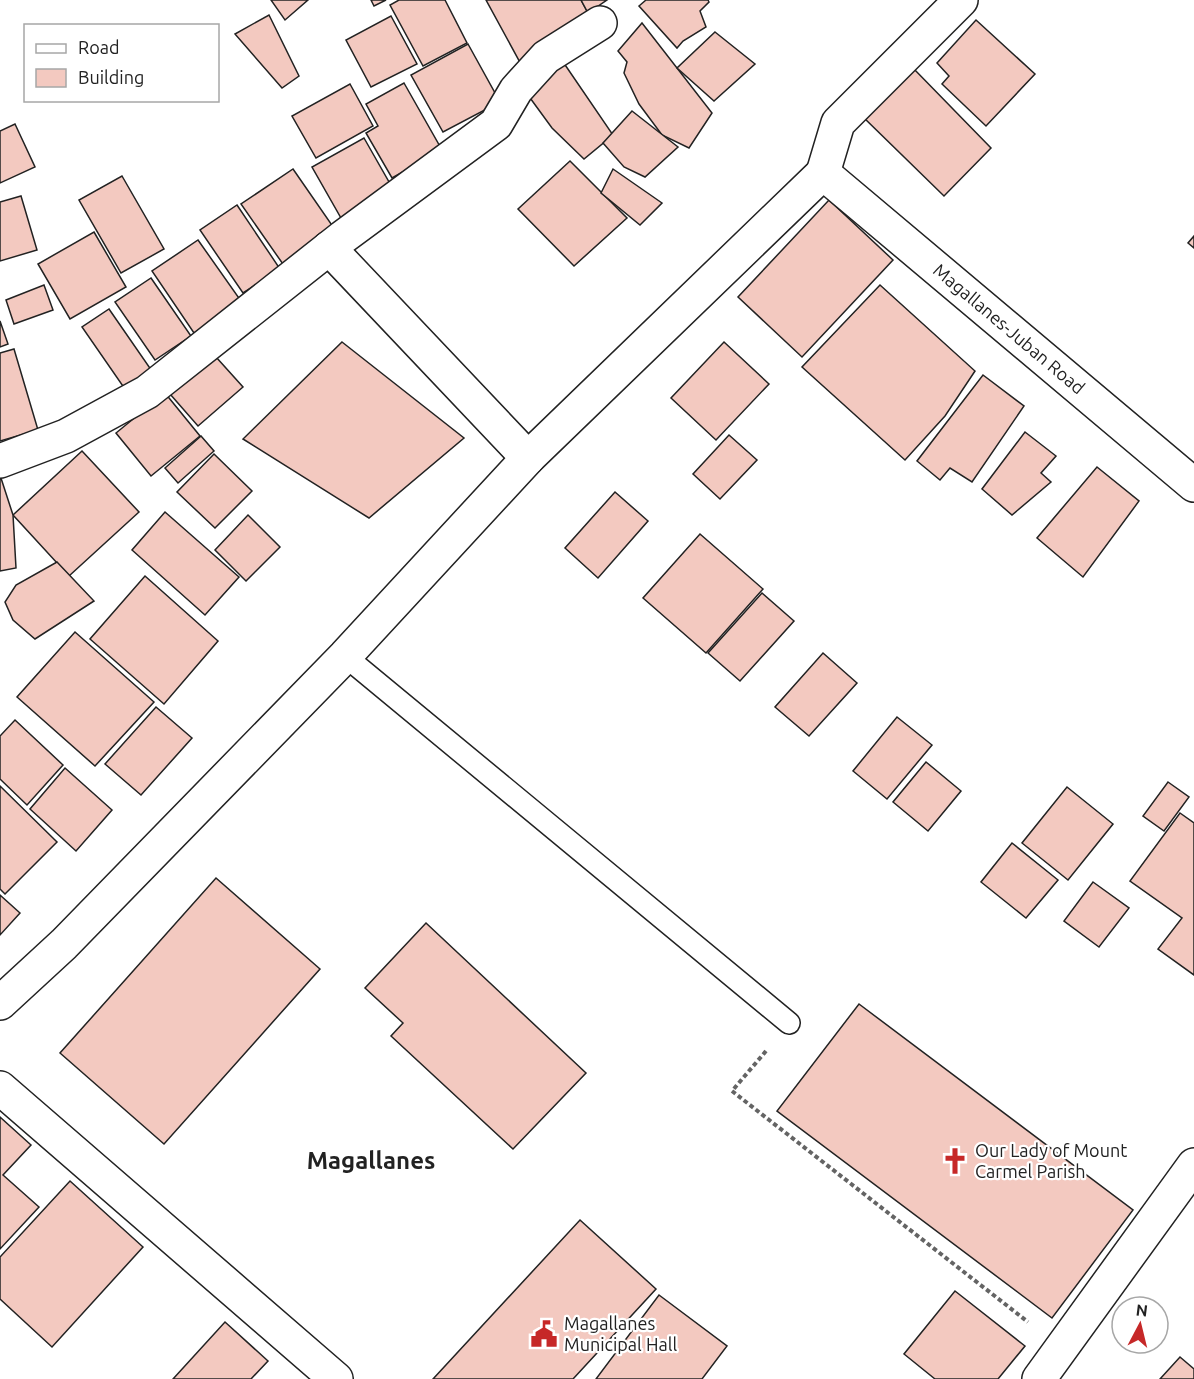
<svg xmlns="http://www.w3.org/2000/svg" width="1194" height="1379" font-family="Ubuntu,sans-serif">
<rect width="100%" height="100%" fill="#fff"/>
<g fill="#f3c9c0" stroke="#222" stroke-width="1.5">
<path d="M271,0H308L285,20Z"/>
<path d="M371,0H386L374,6Z"/>
<path d="M399,0H445L467,43L423,66L390,5Z"/>
<path d="M486,0H581L588,13L522,66Z"/>
<path d="M581,0H607L588,13Z"/>
<path d="M646,0H708L709,2L700,11L706,27L683,41L677,48L639,6Z"/>
<path d="M269,15L299,76L282,88L235,34Z"/>
<path d="M391,16L417,64L371,87L346,40Z"/>
<path d="M976,20L1035,74L986,126L942,84L949,76L937,63Z"/>
<path d="M642,23L712,113L689,148L662,135L639,104L624,73L627,62L618,51Z"/>
<path d="M715,32L755,64L714,101L677,68Z"/>
<path d="M468,44L500,102L443,132L411,75Z"/>
<path d="M559,56L613,135L584,159L552,128L525,91Z"/>
<path d="M913,68L991,148L944,196L860,114Z"/>
<path d="M404,83L442,150L392,178L366,133L378,126L366,104Z"/>
<path d="M350,84L373,126L316,158L292,116Z"/>
<path d="M632,111L678,147L645,177L624,167L603,143Z"/>
<path d="M15,124L35,167L0,183V131Z"/>
<path d="M364,138L393,189L341,218L312,167Z"/>
<path d="M570,161L627,218L574,266L518,209Z"/>
<path d="M293,169L336,231L285,267L241,204Z"/>
<path d="M613,169L662,203L640,225L601,193Z"/>
<path d="M122,176L164,249L121,273L79,200Z"/>
<path d="M21,196L37,250L0,261V202Z"/>
<path d="M829,200L893,260L802,357L738,297Z"/>
<path d="M237,205L280,269L243,293L200,230Z"/>
<path d="M94,232L126,287L70,319L38,264Z"/>
<path d="M1194,236V248L1188,243Z"/>
<path d="M198,240L241,301L194,333L152,271Z"/>
<path d="M151,278L191,336L155,360L115,302Z"/>
<path d="M44,285L53,310L14,324L6,300Z"/>
<path d="M880,285L975,371L945,416L905,460L802,367Z"/>
<path d="M109,309L154,374L127,392L82,327Z"/>
<path d="M0,321L8,344L0,347Z"/>
<path d="M342,342L464,438L369,518L243,439Z"/>
<path d="M724,342L769,384L716,440L671,398Z"/>
<path d="M207,347L243,387L198,426L163,386Z"/>
<path d="M14,349L38,430L0,441V353Z"/>
<path d="M983,375L1024,406L972,482L950,468L940,480L917,461Z"/>
<path d="M165,393L200,436L151,476L116,433Z"/>
<path d="M1025,432L1056,456L1041,473L1051,482L1012,515L982,489Z"/>
<path d="M729,435L757,460L720,499L693,474Z"/>
<path d="M201,436L214,451L178,483L165,468Z"/>
<path d="M82,451L139,512L69,576L13,515Z"/>
<path d="M214,454L252,491L215,528L177,492Z"/>
<path d="M1097,467L1139,501L1083,577L1037,538Z"/>
<path d="M0,475L13,515L16,568L0,571Z"/>
<path d="M615,492L648,521L598,578L565,548Z"/>
<path d="M165,512L239,577L205,615L132,550Z"/>
<path d="M248,515L280,547L246,581L215,550Z"/>
<path d="M700,534L763,589L706,653L643,598Z"/>
<path d="M57,562L94,601L35,639L13,620L5,602L16,585Z"/>
<path d="M145,576L218,641L164,704L90,639Z"/>
<path d="M762,593L794,621L740,681L708,653Z"/>
<path d="M75,632L154,702L95,766L17,697Z"/>
<path d="M823,653L857,683L809,736L775,707Z"/>
<path d="M156,707L192,738L141,795L105,764Z"/>
<path d="M897,717L932,745L887,799L853,771Z"/>
<path d="M15,720L63,765L27,805L0,779V736Z"/>
<path d="M926,762L961,791L928,831L893,802Z"/>
<path d="M65,768L112,810L76,851L30,809Z"/>
<path d="M1168,782L1189,797L1164,831L1143,816Z"/>
<path d="M0,786L57,842L5,894L0,889Z"/>
<path d="M1067,787L1113,824L1068,880L1022,843Z"/>
<path d="M1180,813L1194,823V975L1158,949L1182,918L1130,881Z"/>
<path d="M1012,843L1058,880L1026,918L981,882Z"/>
<path d="M216,878L320,969L164,1144L60,1053Z"/>
<path d="M1093,882L1129,908L1099,947L1064,921Z"/>
<path d="M0,895L20,913L0,935Z"/>
<path d="M426,923L586,1073L513,1149L391,1036L403,1023L365,988Z"/>
<path d="M859,1004L1133,1210L1052,1318L777,1111Z"/>
<path d="M0,1117L31,1145L3,1175L39,1207L0,1249Z"/>
<path d="M70,1181L143,1247L52,1347L0,1299V1257Z"/>
<path d="M580,1220L656,1289L573,1379H433Z"/>
<path d="M955,1291L1025,1346L998,1379H935L904,1354Z"/>
<path d="M659,1295L727,1346L702,1379H596Z"/>
<path d="M225,1322L268,1361L251,1379H173Z"/>
<path d="M1180,1357L1194,1369V1379H1160Z"/>
</g>
<g fill="none" stroke-linecap="round" stroke-linejoin="round">
<defs>
<path id="lane" d="M345,656L789,1023"/>
<g id="street">
<path d="M823,173L838,123L961,0"/>
<path d="M329,248L528,458"/>
<path d="M0,461L66,436L147,392L343,237L496,124L516,90L546,57L600,23"/>
<path d="M0,1088L336,1379"/>
<path d="M1039,1379L1194,1165"/>
</g>
<g id="secondary">
<path id="s1" d="M0,1003L64,944L345,656L528,458L823,173L1194,485"/>
</g>
</defs>
<use href="#lane" stroke="#222" stroke-width="24"/>
<use href="#street" stroke="#222" stroke-width="36"/>
<use href="#secondary" stroke="#222" stroke-width="36"/>
<path stroke="#646464" stroke-width="4" stroke-dasharray="4.5 3" stroke-linecap="butt" d="M766,1051L732,1091L1028,1322"/>
<use href="#lane" stroke="#fff" stroke-width="21"/>
<use href="#street" stroke="#fff" stroke-width="33"/>
<use href="#secondary" stroke="#fff" stroke-width="33"/>
</g>
<defs>
<symbol id="church-bare" viewBox="-9 -9 18 18"><path d="M-1.2-6h2.4v3.5h3.3v2.4h-3.3V6h-2.4V-.1h-3.3v-2.4h3.3Z" fill="#c62828" stroke="#fff" stroke-width="2.5" paint-order="stroke"/></symbol>
<symbol id="civic-bare" viewBox="-9 -9 18 18"><path d="M-.6-6.5H3V-4.5H.6V-3L4-1V1h2V6H-6V1h2V-1L-.6-3ZM-1.2 2.5V6h2.4V2.5Z" fill="#c62828" stroke="#fff" stroke-width="2.5" paint-order="stroke"/></symbol>
</defs>
<g fill-rule="evenodd">
<use href="#church-bare" x="936" y="1142" width="38" height="38"/>
<use href="#civic-bare" x="525" y="1315" width="38" height="38"/>
</g>
<g text-anchor="middle" stroke-width="4.5" stroke-linejoin="round" paint-order="stroke">
<g font-size="18" fill="#222" stroke="#fff">
<text dy="6" stroke="none"><textPath href="#s1" startOffset="1412">Magallanes-Juban Road</textPath></text>
</g>
<g font-size="18" fill="#222" stroke="#fff" text-anchor="start">
<text x="975" y="1157">Our Lady of Mount<tspan x="975" dy="21">Carmel Parish</tspan></text>
<text x="564" y="1330">Magallanes<tspan x="564" dy="21">Municipal Hall</tspan></text>
</g>
<g font-size="24" font-weight="bold" fill="#222" stroke="#fff">
<text x="371" y="1169">Magallanes</text>
</g>
</g>
<rect x="24" y="24" width="195" height="78" fill="#ffffff" stroke="#a7a7a7" stroke-width="1.5"/>
<rect x="36" y="44" width="30" height="9" fill="#ffffff" stroke="#a7a7a7" stroke-width="1.5"/>
<text x="78" y="54" font-size="18" fill="#222222">Road</text>
<rect x="36" y="69" width="30" height="18" fill="#f3c9c0" stroke="#a7a7a7" stroke-width="1.5"/>
<text x="78" y="84" font-size="18" fill="#222222">Building</text>
<g transform="translate(1140 1325) rotate(7)"><circle r="28" fill="#ffffff" stroke="#a7a7a7" stroke-width="1.5"/>
<path d="M0-4.5L10 22L0 15L-10 22Z" fill="#c62828"/>
<text y="-9" font-size="16" font-weight="bold" text-anchor="middle" fill="#222222">N</text>
</g>
</svg>
